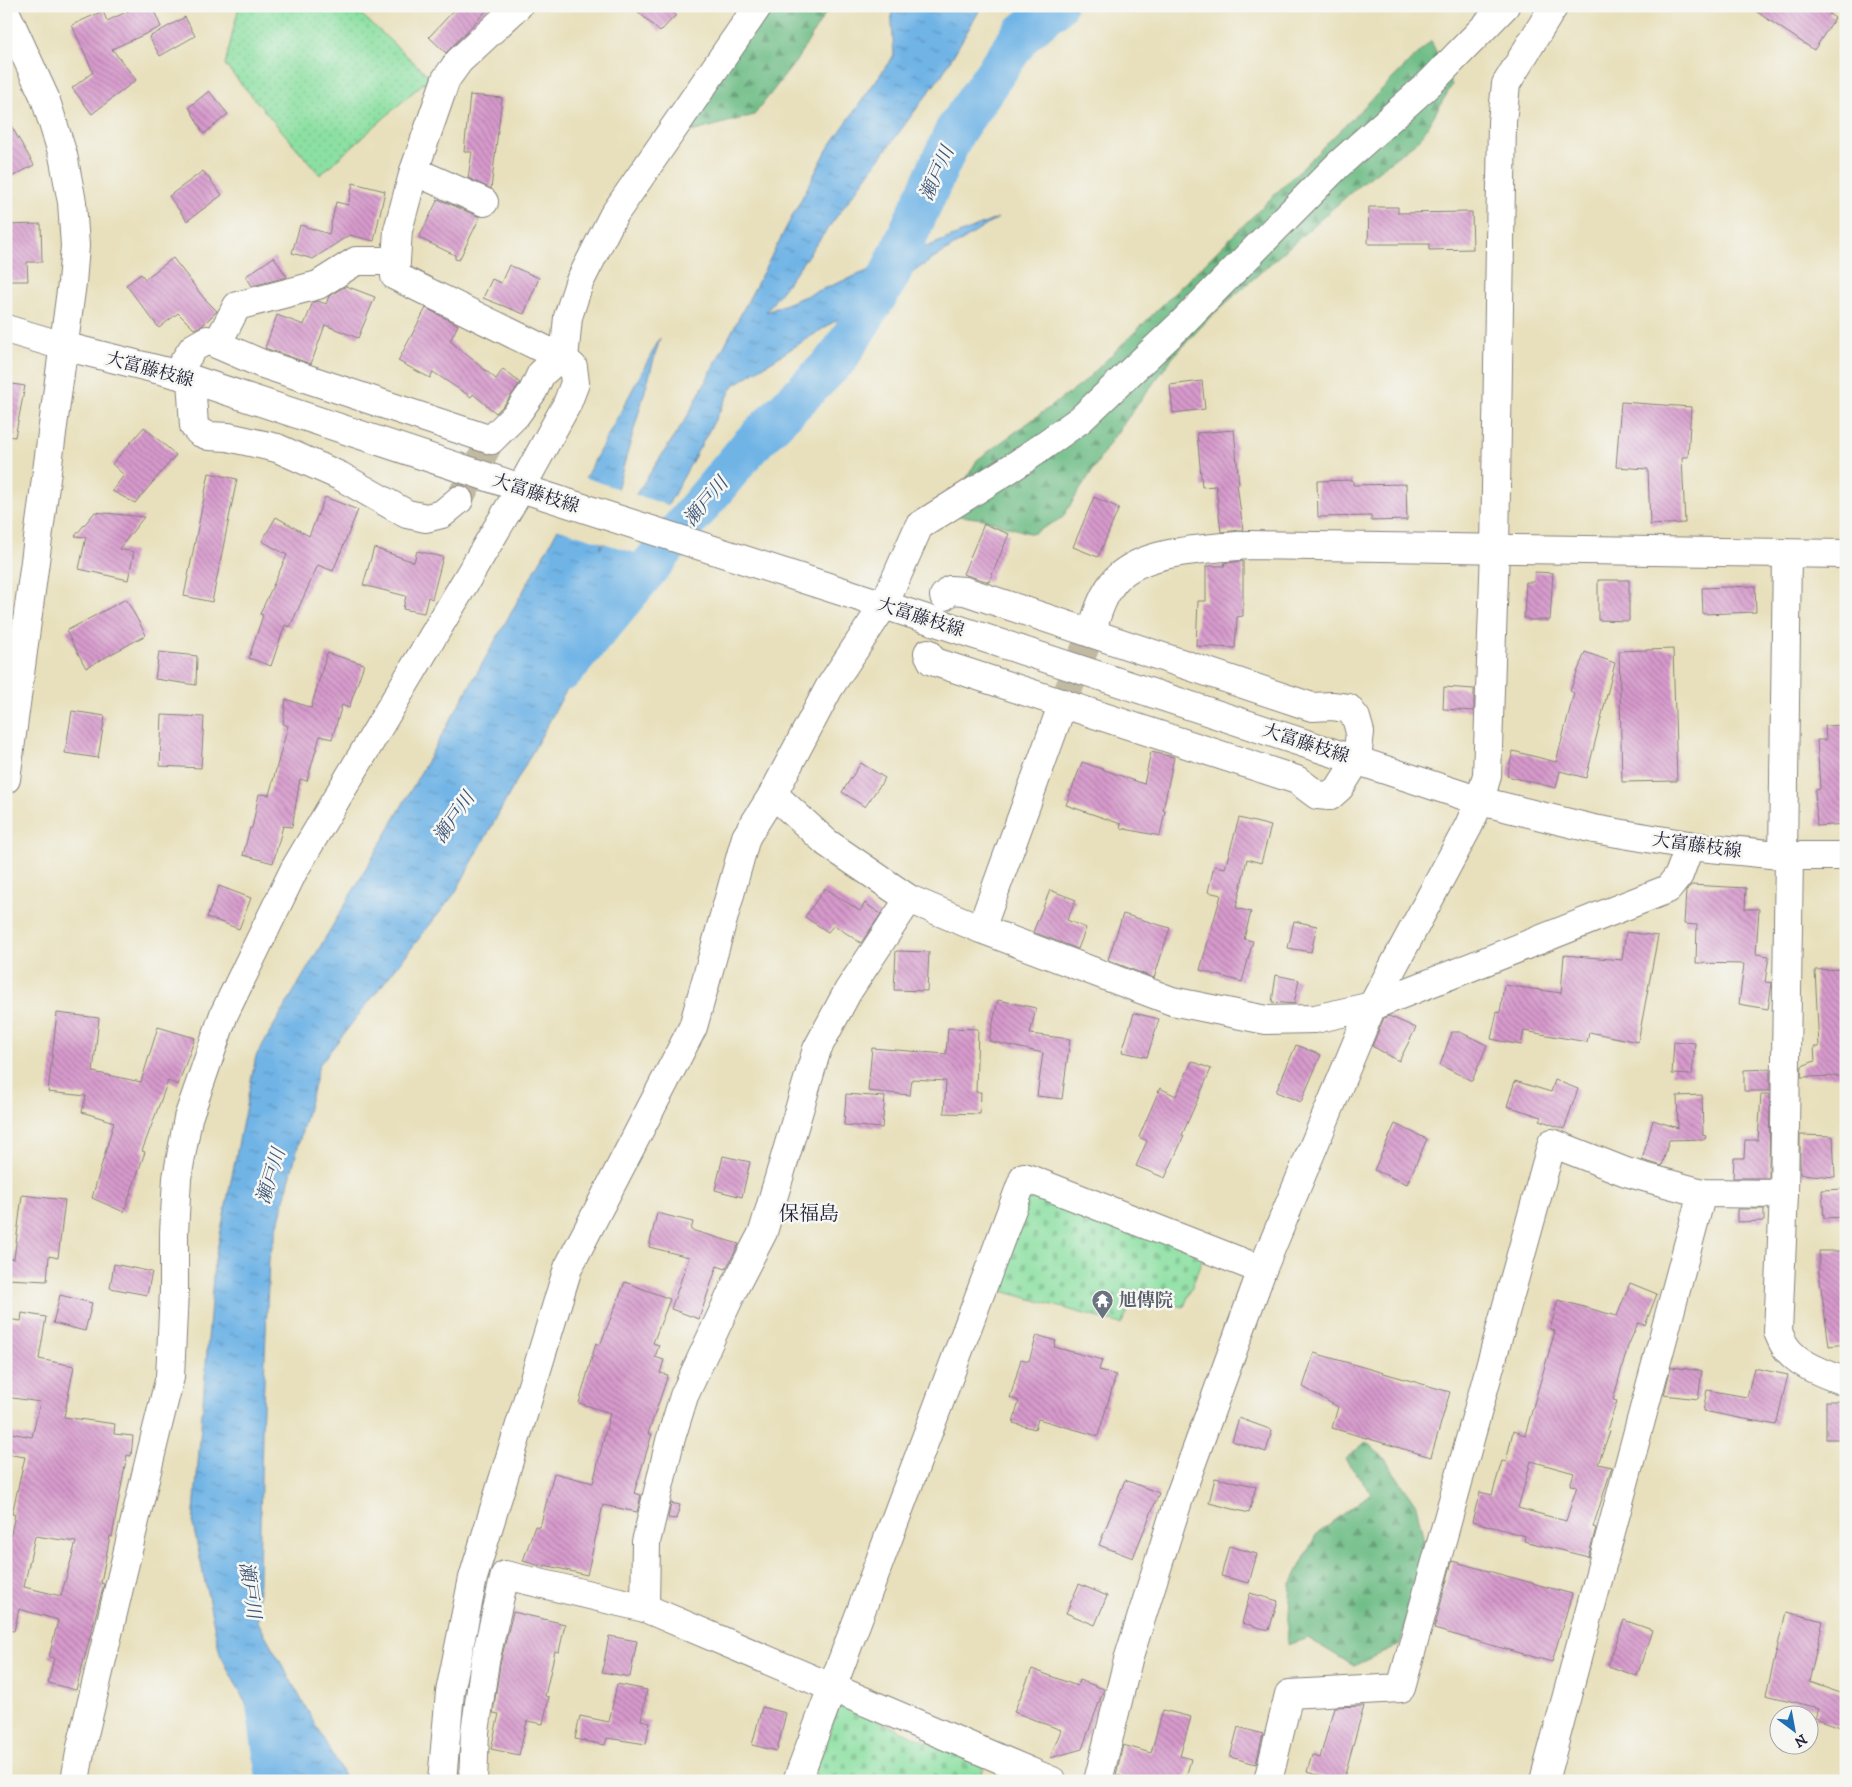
<svg xmlns="http://www.w3.org/2000/svg" width="1852" height="1787" font-family="'IM FELL DW Pica','Noto Serif JP',serif">
<defs>
<pattern id="grass-dots" width="8" height="8" patternUnits="userSpaceOnUse" patternTransform="scale(1.25)"><rect width="8" height="8" fill="#8ce0a2"/><path d="M2 2h.1M6 6h.1" fill="none" stroke="#78c08c" stroke-width="1.8" stroke-linecap="round"/></pattern>
<pattern id="forest-firs" width="22" height="20" patternUnits="userSpaceOnUse" patternTransform="scale(1.25)"><rect width="22" height="20" fill="#71be88"/><path d="M5 1l3.5 6h-7zM16 11l3.5 6h-7z" fill="#5c9a70"/></pattern>
<pattern id="cemetery-stones" width="16" height="16" patternUnits="userSpaceOnUse" patternTransform="scale(1.25)"><rect width="16" height="16" fill="#8ce0a2"/><path d="M2 7V4a2 2 0 0 1 4 0v3zM10 15v-3a2 2 0 0 1 4 0v3z" fill="#78c08c"/></pattern>
<pattern id="water-ripples" width="26" height="14" patternUnits="userSpaceOnUse" patternTransform="scale(1.25)"><rect width="26" height="14" fill="#70b4e6"/><path d="M2 4q2-2 4 0t4 0M15 11q2-2 4 0t4 0" fill="none" stroke="#5c92bc"/></pattern>
<pattern id="building-back-hatch" width="6" height="6" patternUnits="userSpaceOnUse" patternTransform="scale(1.25)"><rect width="6" height="6" fill="#d79acc"/><path d="M-1 5l2 2M0 0l6 6M5-1l2 2" fill="none" stroke="#ae7da7"/></pattern>
</defs>
<rect width="100%" height="100%" fill="#f6f6f2"/>
<filter id="ink" filterUnits="userSpaceOnUse"><feTurbulence type="fractalNoise" baseFrequency=".02" numOctaves="2"/><feDisplacementMap in="SourceGraphic" scale="10" xChannelSelector="R" yChannelSelector="G"/><feConvolveMatrix kernelMatrix="1 2 1 2 8 2 1 2 1" color-interpolation-filters="sRGB"/></filter>
<filter id="wash" filterUnits="userSpaceOnUse"><feTurbulence type="fractalNoise" baseFrequency=".0096" numOctaves="4" result="noise"/><feDisplacementMap in="SourceGraphic" scale="20" xChannelSelector="R" yChannelSelector="G"/><feGaussianBlur stdDeviation="1.12" result="paint"/><feColorMatrix in="noise" values="0 0 0 0 0 0 0 0 0 0 0 0 0 0 0 0 0 1.4 0 .05"/><feComposite in="paint" operator="in"/></filter>
<g filter="url(#wash)">
<rect width="100%" height="100%" fill="#e8e0bc"/>
<path fill="url(#grass-dots)" stroke="#57816e" d="M239,6H352L430,77L320,175L225,65Z"/>
<g fill="url(#forest-firs)" stroke="#4a7062">
<path d="M769,6H830L796,61L754,115L691,132L687,122Z"/>
<path d="M1431,41L1452,85L1420,139L1357,187L1210,317L1172,358L1113,438L1062,518L1032,534L983,519L947,514L977,460L1083,383Z"/>
<path d="M1366,1442L1385,1459L1416,1505L1426,1550L1400,1645L1354,1666L1308,1638L1287,1645L1291,1584L1316,1535L1371,1493L1345,1459Z"/>
</g>
<g fill="url(#cemetery-stones)" stroke="#57816e">
<path d="M1030,1189L1204,1255L1184,1307L1136,1297L1121,1324L995,1289Z"/>
<path d="M840,1704L984,1767L979,1781H811Z"/>
</g>
<path fill="url(#water-ripples)" stroke="#496b90" d="M891,6H982L943,73L766,312L998,218L734,385L455,893L319,1065L269,1259L262,1431L258,1622L347,1781H286L220,1654L193,1525L214,1265L256,1056L377,850L552,540L660,338L600,549L687,417L827,150L894,55Z"/>
<path fill="#e8e0bc" d="M583,477L619,489L606,536L634,494L670,506L642,555L556,528Z"/>
<g fill="none" stroke-linecap="round" stroke-linejoin="round">
<g stroke="#70b4e6" stroke-width="41">
<path d="M564,670L749,447L838,358L888,278L955,131L1022,34L1056,6"/>
<path d="M266,1701L277,1781"/>
</g>
</g>
<g id="blocks">
<g fill="url(#building-back-hatch)" fill-rule="evenodd">
<path d="M139,6H152L161,27L112,49L136,80L92,114L72,88L93,72L72,25L103,11L107,21Z"/>
<path d="M458,6H491L446,53L429,37Z"/>
<path d="M632,6H667L676,15L660,32Z"/>
<path d="M1748,6H1835L1829,14L1835,18L1814,50Z"/>
<path d="M185,17L195,36L160,56L149,37Z"/>
<path d="M209,91L228,114L204,134L189,107Z"/>
<path d="M470,95L502,98L491,189L468,178L472,152H464Z"/>
<path d="M6,117L34,165L6,180Z"/>
<path d="M203,171L222,195L187,221L169,196Z"/>
<path d="M353,183L385,191L374,241L349,235L313,259L292,253L300,225L329,234L336,202L348,205Z"/>
<path d="M438,199L480,217L459,260L455,259V255L419,238Z"/>
<path d="M1369,207H1398V213L1472,212L1473,249L1429,250V244H1368Z"/>
<path d="M41,224L42,262H27L28,281H6V225Z"/>
<path d="M274,257L287,277L252,286L246,276Z"/>
<path d="M173,258L203,297L217,311L202,326L194,329L178,313L159,328L126,285L141,274L145,279Z"/>
<path d="M509,265L539,278L524,314L483,298L492,279L501,283Z"/>
<path d="M346,286L375,297L358,338L325,325L311,364L265,348L277,315L304,325L313,302L318,301L326,304L329,296Z"/>
<path d="M426,308L458,325L450,341L496,379L503,369L520,383L504,405L496,413L473,394L471,397L433,372L430,378L398,361Z"/>
<path d="M1202,381L1205,409L1173,413L1170,385Z"/>
<path d="M6,383L25,386L15,437L6,436Z"/>
<path d="M1621,402L1691,407L1688,457H1682L1685,523L1650,525L1648,469L1616,467Z"/>
<path d="M144,427L176,455L135,503L112,491L124,475L112,464Z"/>
<path d="M1234,430L1239,484H1237L1243,530L1221,532L1216,486L1202,487L1197,433Z"/>
<path d="M209,473L237,479L212,602L184,596Z"/>
<path d="M1353,480V485L1406,484L1407,520L1371,521V516L1318,517L1317,481Z"/>
<path d="M325,497L358,510L333,571L318,565L290,627L285,625L271,666L249,658L263,615L260,614L287,555L262,541L276,517L309,536Z"/>
<path d="M1094,497L1119,508L1098,557L1073,547Z"/>
<path d="M95,512L144,517L119,549L134,552L128,580L79,569L86,537L75,536Z"/>
<path d="M984,524L1009,534L989,582L963,574Z"/>
<path d="M374,548L414,562L417,551L443,557L432,599L428,597L424,613L403,609L406,596L363,585Z"/>
<path d="M1243,561V616L1237,617L1235,648L1196,646L1198,601H1206V566H1225L1224,563Z"/>
<path d="M1535,572L1553,573L1550,620H1528V619L1524,618L1526,582H1534Z"/>
<path d="M1598,580H1629V621L1598,620Z"/>
<path d="M1755,586L1756,612L1703,614L1702,588Z"/>
<path d="M126,599L146,635L86,668L66,631Z"/>
<path d="M1673,649L1677,781L1622,782L1619,651Z"/>
<path d="M159,652L197,656L196,685L155,679Z"/>
<path d="M1585,652L1615,663L1586,778L1560,771L1556,788L1507,776L1513,751L1556,762L1574,693L1570,691Z"/>
<path d="M327,653L364,664L349,708L342,705L332,739L320,736L307,781L300,779L292,827L283,826L273,863L243,855L250,828H252L259,794L269,795L288,726L283,724L286,699L311,708Z"/>
<path d="M1444,687L1474,689V711L1443,709Z"/>
<path d="M72,711L105,716L98,758L65,753Z"/>
<path d="M162,715L204,717L201,768L160,766Z"/>
<path d="M1846,725V824L1817,826L1815,790L1820,789L1817,740H1826L1825,726Z"/>
<path d="M1151,752L1174,757L1163,810L1165,811L1160,836L1120,828L1121,824L1066,805L1082,762L1144,784Z"/>
<path d="M861,763L885,778L865,807L842,792Z"/>
<path d="M1239,818L1271,826L1261,863L1247,859L1236,908L1251,912L1244,939L1253,941L1242,982L1200,970L1221,895L1208,892L1214,866L1225,868Z"/>
<path d="M1691,885L1746,888L1745,909H1759L1756,954L1769,956L1765,982L1772,983L1768,1009L1739,1004L1744,964L1696,963L1697,925L1684,924L1686,891Z"/>
<path d="M219,886L251,898L239,929L207,917Z"/>
<path d="M825,888L860,911L865,903L881,914L861,943L834,925L828,932L805,917Z"/>
<path d="M1050,890L1076,900L1067,920L1086,928L1078,949L1033,932Z"/>
<path d="M1123,914L1170,928L1154,978L1108,960Z"/>
<path d="M1294,921L1317,926L1311,952L1288,948Z"/>
<path d="M1626,932L1658,936L1638,1042L1589,1032L1587,1042L1524,1031L1521,1045L1491,1039L1497,1012L1500,1013L1504,985L1561,993L1564,955L1622,960Z"/>
<path d="M896,951L929,952L927,991L894,990Z"/>
<path d="M1846,969V1076L1801,1077L1802,1066L1815,1061L1814,1047H1819L1815,970Z"/>
<path d="M1276,975L1299,980L1294,1004L1272,1002Z"/>
<path d="M998,1000L1036,1008L1030,1034L1070,1039L1062,1099L1037,1096L1043,1053L989,1041Z"/>
<path d="M57,1013L99,1018L93,1072L141,1082L158,1027L195,1038L178,1085L168,1081L142,1151L145,1152L124,1212L92,1198L114,1122L82,1112L86,1096L48,1092Z"/>
<path d="M1134,1013L1159,1019L1147,1057L1122,1052Z"/>
<path d="M1389,1016L1416,1028L1399,1061L1372,1046L1384,1018Z"/>
<path d="M948,1028L978,1029L976,1092H981L980,1114L944,1113L946,1081L912,1079L910,1095L868,1091L872,1048L946,1054Z"/>
<path d="M1452,1032H1460L1487,1045L1472,1081L1440,1065Z"/>
<path d="M1674,1041L1695,1043L1692,1075L1672,1074Z"/>
<path d="M1296,1045L1321,1055L1301,1102L1276,1092Z"/>
<path d="M1192,1061L1211,1069L1182,1135L1184,1136L1165,1178L1136,1166L1147,1141L1139,1137L1160,1088L1176,1096Z"/>
<path d="M1770,1069V1091H1744V1070Z"/>
<path d="M1555,1080L1578,1089L1564,1129L1540,1120L1542,1117L1507,1106L1515,1081L1551,1092Z"/>
<path d="M846,1094L885,1097L882,1128L844,1125Z"/>
<path d="M1761,1094H1770L1769,1178H1733L1734,1158H1744L1745,1140H1758Z"/>
<path d="M1702,1095L1703,1135L1706,1136L1705,1139L1669,1140L1662,1166L1642,1160L1653,1120L1678,1128L1677,1096Z"/>
<path d="M1395,1124L1427,1139L1407,1184L1374,1170Z"/>
<path d="M1800,1135L1833,1136L1835,1177L1800,1174Z"/>
<path d="M723,1156L750,1162L742,1197L715,1190Z"/>
<path d="M1846,1189V1217L1824,1218L1822,1190Z"/>
<path d="M22,1195L65,1200L58,1258L49,1256L47,1281L6,1279V1258L14,1259Z"/>
<path d="M1737,1209H1764V1221L1737,1222Z"/>
<path d="M657,1213L693,1222L691,1230L739,1244L726,1269L717,1266L699,1319L671,1309L689,1257L649,1247Z"/>
<path d="M1819,1251H1846V1344L1829,1346L1819,1273Z"/>
<path d="M114,1264L152,1272L147,1295L110,1288Z"/>
<path d="M625,1282L670,1299L653,1343L659,1345L655,1357L664,1360L660,1373L668,1375L648,1434H652L634,1493L641,1495L637,1512L603,1505L587,1575L545,1565L544,1567L523,1561L535,1526L540,1527L554,1473L593,1483L610,1413L579,1403L596,1343L600,1345Z"/>
<path d="M1630,1283L1657,1294L1645,1325L1638,1323L1628,1346L1613,1400L1617,1401L1607,1430L1610,1431L1598,1464L1612,1467L1593,1527L1596,1528L1588,1557L1524,1541L1525,1536L1472,1521L1480,1492L1492,1495L1502,1461L1506,1462L1513,1431L1525,1435L1555,1331L1550,1329L1558,1300L1617,1316ZM1531,1461L1574,1473L1570,1485L1577,1486L1566,1521L1518,1508Z"/>
<path d="M60,1295L92,1303L85,1331L53,1323Z"/>
<path d="M22,1313L46,1317L39,1359L74,1366L64,1417L115,1424L114,1434L133,1436L131,1456L127,1455L112,1537L110,1536L101,1583L104,1584L76,1690L48,1683L54,1658L49,1657L58,1620L19,1609L14,1631L6,1630V1556L15,1515L12,1514L25,1457L6,1454V1432L32,1437L40,1402L6,1397V1319L21,1321ZM35,1536L76,1542L61,1596L24,1587Z"/>
<path d="M1037,1335L1056,1341L1054,1347L1102,1360L1099,1370L1116,1375L1098,1436L1038,1419L1035,1429L1013,1423L1019,1401L1010,1398L1021,1359L1029,1361Z"/>
<path d="M1314,1353L1450,1392L1431,1457L1332,1428L1338,1407L1303,1387Z"/>
<path d="M1671,1367L1702,1371L1698,1399L1664,1395Z"/>
<path d="M1754,1368L1788,1375L1776,1425L1703,1411L1707,1390L1747,1397Z"/>
<rect x="1826" y="1401" width="20" height="38"/>
<path d="M1239,1418L1272,1430L1266,1452L1232,1441Z"/>
<path d="M1215,1478L1256,1486L1249,1513L1209,1503Z"/>
<path d="M1125,1480L1159,1493L1133,1558L1099,1545Z"/>
<path d="M671,1503L680,1505L676,1519L668,1518Z"/>
<path d="M1229,1546L1257,1554L1249,1583L1221,1576Z"/>
<path d="M1452,1561L1572,1594L1552,1662L1434,1629Z"/>
<path d="M1079,1584L1107,1596L1095,1625L1066,1613Z"/>
<path d="M1250,1593L1278,1601L1269,1630L1242,1623Z"/>
<path d="M513,1612L565,1624L559,1652L555,1651L545,1696L549,1697L543,1724L527,1721L519,1755L491,1749L499,1714L493,1713L500,1664Z"/>
<path d="M1786,1612L1823,1621L1809,1682L1846,1695V1712L1840,1727L1815,1718L1819,1708L1766,1695Z"/>
<path d="M1624,1620L1652,1630L1637,1676L1608,1666Z"/>
<path d="M609,1636L637,1641L630,1677L602,1672Z"/>
<path d="M1032,1669L1077,1686L1079,1680L1104,1689L1082,1749L1050,1758L1061,1730L1014,1712Z"/>
<path d="M617,1684L647,1690L641,1720L650,1722L646,1744L607,1738L605,1745L575,1739L580,1716L609,1722Z"/>
<path d="M1364,1706L1343,1781H1335L1307,1772L1312,1755L1320,1758L1334,1707Z"/>
<path d="M762,1707L786,1713L777,1751L752,1745Z"/>
<path d="M1163,1710L1191,1717L1180,1756L1191,1759L1185,1781H1137L1116,1775L1123,1745L1151,1753Z"/>
<path d="M1238,1727L1263,1734L1256,1764L1230,1757Z"/>
</g>
</g>
</g>
<g filter="url(#ink)">
<use href="#blocks" fill-opacity="0" stroke="#85817c" stroke-width="1"/>
<g fill="none" stroke-linecap="round" stroke-linejoin="round">
<g stroke="#c0baa2" stroke-width="28" stroke-dasharray="28 14" stroke-linecap="butt">
<path d="M459,500L491,440"/>
<path d="M1063,703L1091,633"/>
</g>
<defs>
<g id="street">
<path d="M518,6L459,61L446,79L414,171L398,230L395,276L564,359L568,317L579,283L613,216L758,6"/>
<path d="M414,171L484,202"/>
<path d="M217,344L237,306L318,285L356,261H396"/>
<path d="M191,379L194,426L199,432L209,436L228,437L277,448L340,476L407,514L426,518L442,514L459,500"/>
<path d="M1091,633C1097,614 1103,593 1117,578C1146,549 1209,549 1248,545L1846,554"/>
<path d="M928,653L932,661L1297,780L1317,795L1330,796L1340,787L1357,760L1360,732L1356,718L1348,708L1332,706L1312,707L965,591L950,590L944,596"/>
<path d="M773,794L827,843L909,899L981,929L1172,1001L1266,1020L1315,1019L1372,1006L1668,889L1679,875L1690,845"/>
<path d="M1783,856L1787,554"/>
<path d="M1789,856L1784,1194L1778,1332C1780,1336 1782,1342 1785,1346C1797,1365 1826,1374 1846,1382"/>
<path d="M981,929L1063,703"/>
<path d="M645,1608L646,1542L670,1441L684,1396L734,1288L763,1232L817,1049L848,991L909,899"/>
<path d="M75,1781L81,1747L155,1437L170,1377L174,1291V1233L177,1178L188,1118L224,1014L294,870L521,488L567,404L575,383L573,367L564,359L551,365L541,374L533,391L516,415L491,440L260,363L207,340L193,348L176,374"/>
<path d="M442,1781L450,1692L473,1578L568,1268L693,1027L746,837L773,794L829,688L884,605L919,526L1022,461L1081,419L1180,325L1338,165L1431,82L1505,6"/>
<path d="M473,1781L475,1732L485,1661L505,1575L645,1608L1052,1781"/>
<path d="M797,1781L1024,1177L1262,1270"/>
<path d="M1098,1781L1128,1660L1179,1498L1262,1270L1372,1006L1468,827L1480,801L1487,775L1495,549L1502,122L1506,84L1554,6"/>
<path d="M1268,1781L1289,1694L1401,1688L1552,1143L1626,1172L1702,1193L1784,1194"/>
<path d="M1544,1781L1702,1193"/>
</g>
<g id="secondary">
<path d="M6,13L45,98L63,155L72,202L75,246L72,283L6,779"/>
<path d="M6,329L63,346L176,374L521,488L884,605L1480,801L1594,829L1700,847L1789,856H1846"/>
</g>
</defs>
<use href="#street" stroke="#85817c" stroke-width="30"/>
<use href="#secondary" stroke="#85817c" stroke-width="30"/>
<use href="#street" stroke="#fff" stroke-width="28"/>
<use href="#secondary" stroke="#fff" stroke-width="28"/>
</g>
</g>
<defs>
<symbol id="temple-pin" viewBox="-11 -11 22 30"><path d="M0 17L-7.5 6A9.5 9.5 0 1 1 7.5 6Z" fill="#6b7280" stroke="#f6f6f2"/><path d="M0-6L5-2H3V0L6.5 2.5H4V6H1.5V3h-3V6H-4V2.5H-6.5L-3 0V-2H-5Z" fill="#fff"/></symbol>
</defs>
<g fill-rule="evenodd">
<use href="#temple-pin" x="1090" y="1288" width="25" height="34"/>
</g>
<g text-anchor="middle" stroke-width="5" stroke-linejoin="round" paint-order="stroke">
<g font-size="18" fill="#22223b" stroke="#f6f6f2">
<text transform="translate(150 369) rotate(15)" y="6">大富藤枝線</text>
<text transform="translate(536 493) rotate(18)" y="6">大富藤枝線</text>
<text transform="translate(921 617) rotate(18)" y="6">大富藤枝線</text>
<text transform="translate(1306 743) rotate(18)" y="6">大富藤枝線</text>
<text transform="translate(1697 845) rotate(8)" y="6">大富藤枝線</text>
</g>
<g font-size="18" font-weight="bold" fill="#5b616d" stroke="#f6f6f2" text-anchor="start">
<text x="1119" y="1306">旭傳院</text>
</g>
<g font-size="19" font-style="italic" fill="#3d5577" stroke="#f6f6f2">
<text transform="translate(936 173) rotate(-66)" y="7">瀬戸川</text>
<text transform="translate(705 501) rotate(-50)" y="7">瀬戸川</text>
<text transform="translate(453 817) rotate(-55)" y="7">瀬戸川</text>
<text transform="translate(270 1176) rotate(-73)" y="7">瀬戸川</text>
<text transform="translate(251 1590) rotate(82)" y="7">瀬戸川</text>
</g>
<g font-size="20" fill="#22223b" stroke="#f6f6f2">
<text x="809" y="1220">保福島</text>
</g>
</g>
<rect width="1852" height="1787" fill="none" stroke="#f6f6f2" stroke-width="25"/>
<g transform="translate(1794 1730) rotate(148)"><circle r="24" fill="#f6f6f2" stroke="#a1a1a9"/>
<path d="M0-4L9 19L0 12L-9 19Z" fill="#1f6fb2"/>
<text y="-8" font-size="14" font-weight="bold" text-anchor="middle" fill="#22223b">N</text>
</g>
</svg>
